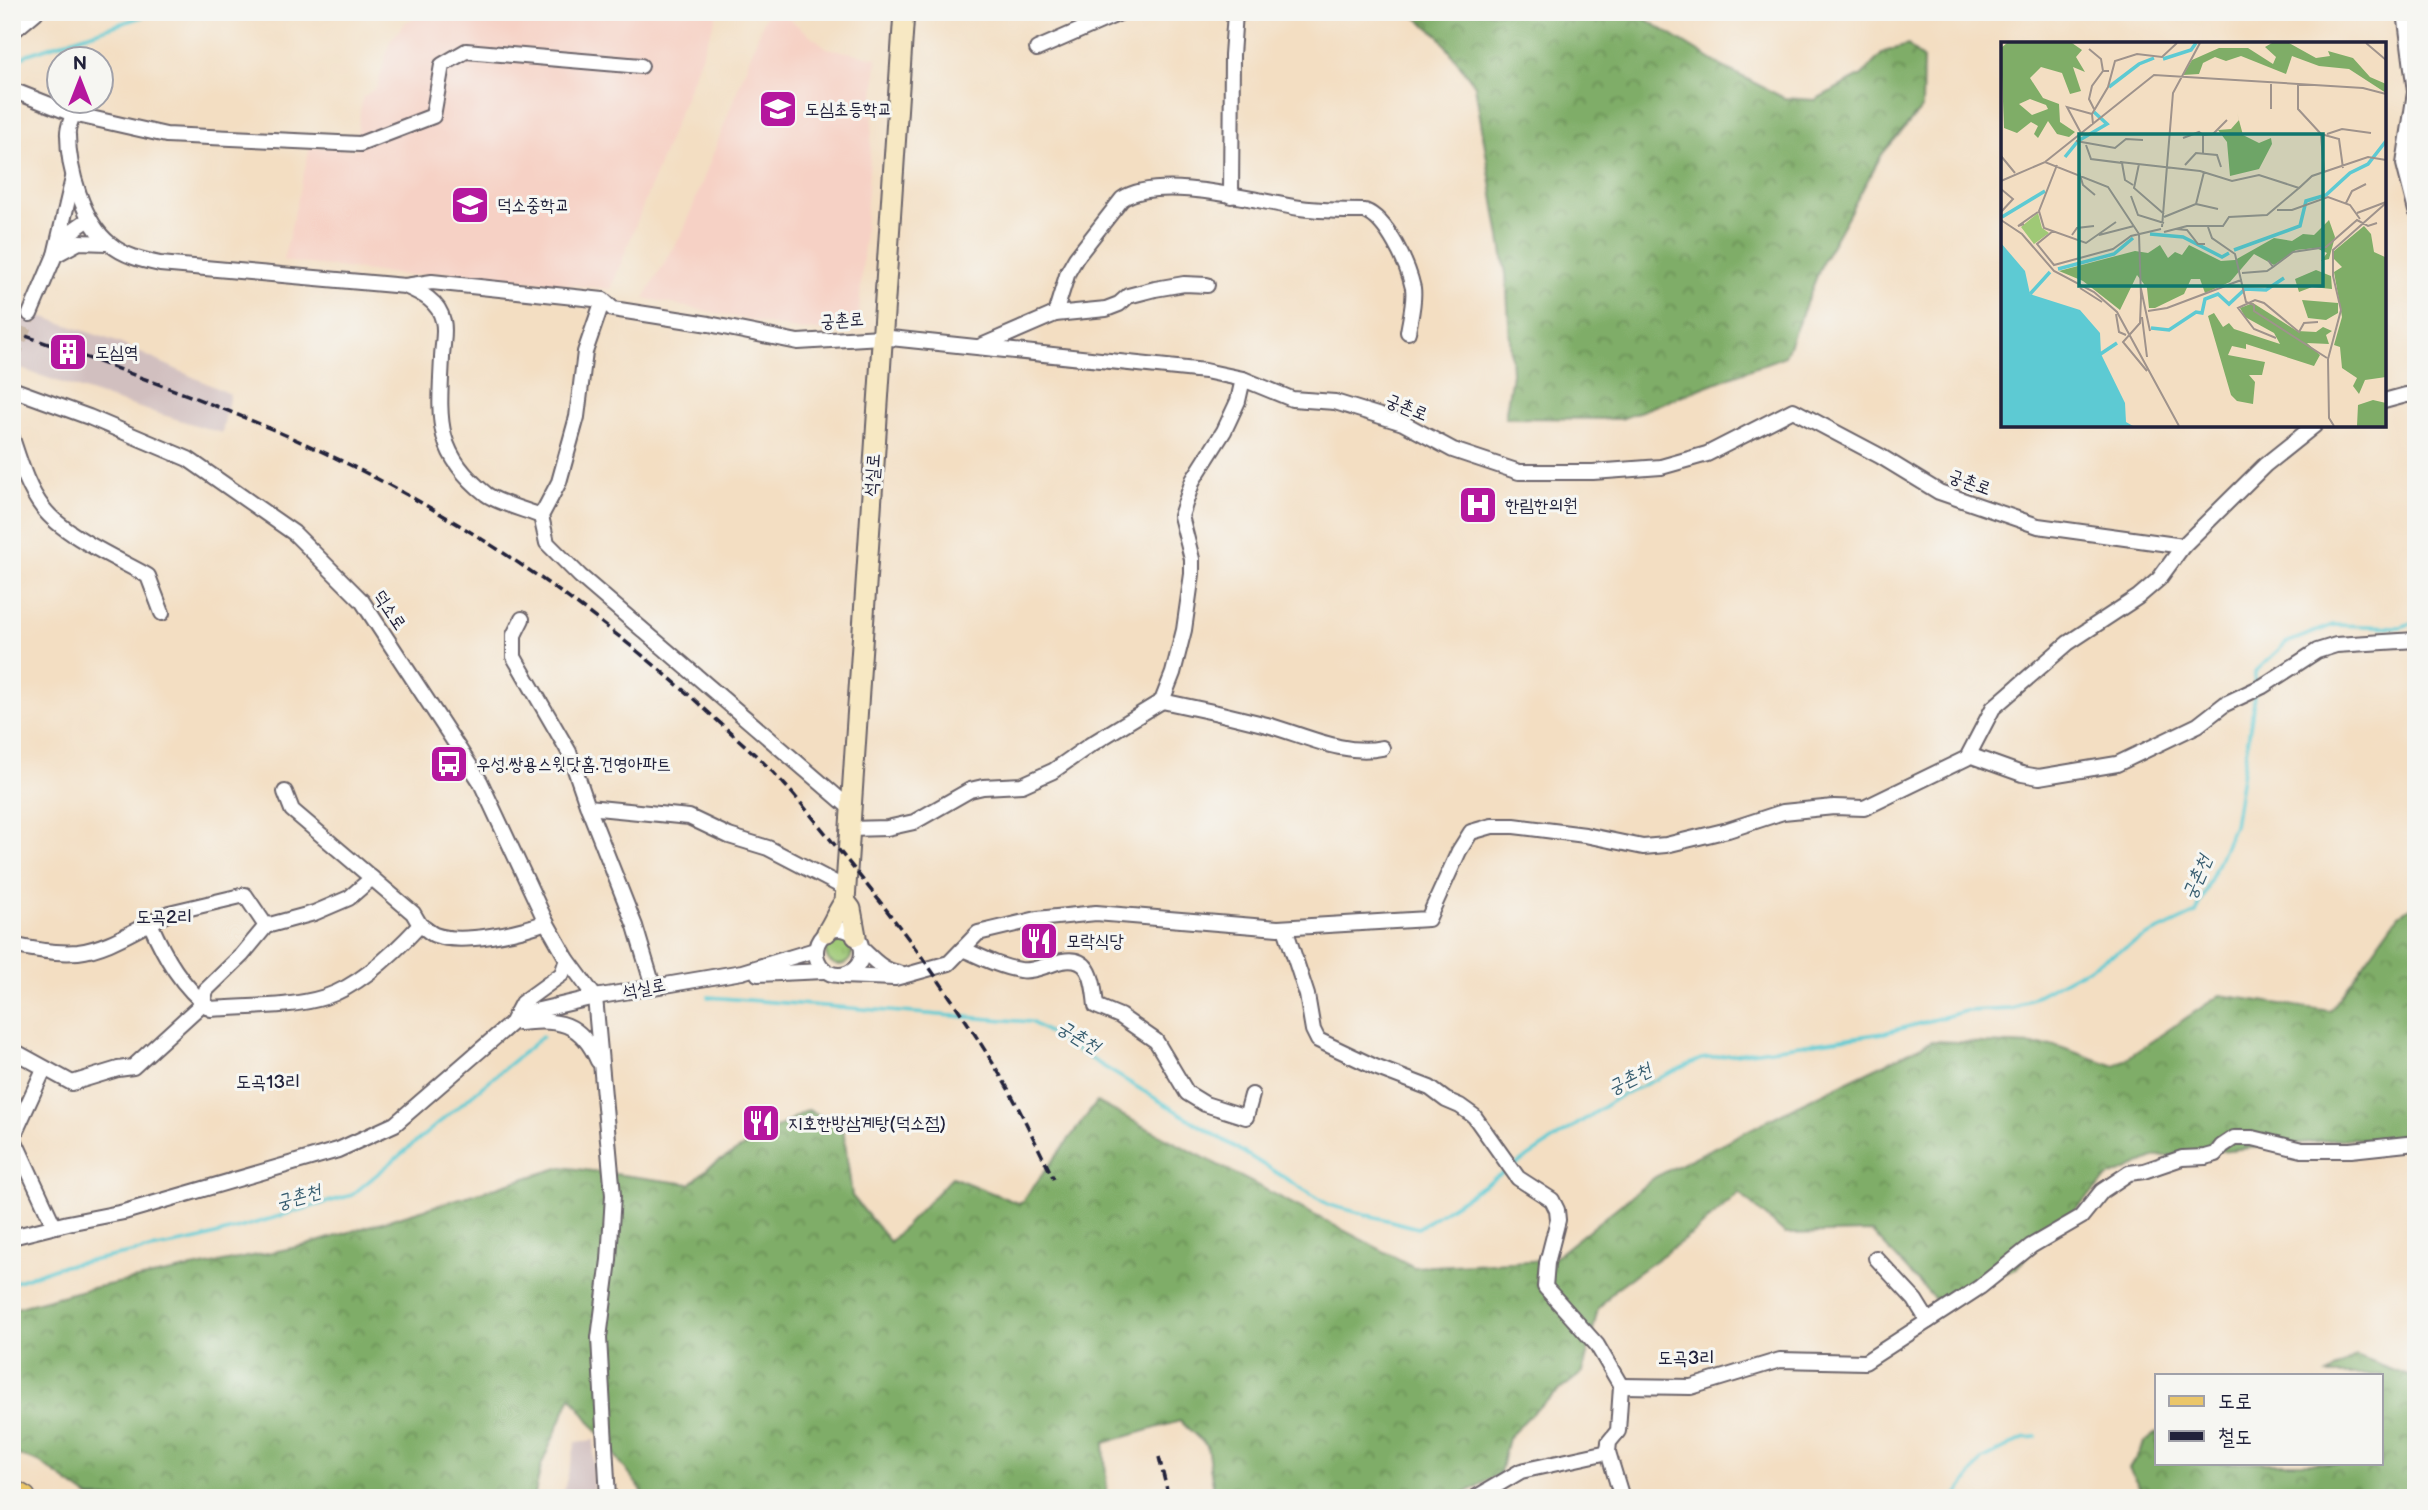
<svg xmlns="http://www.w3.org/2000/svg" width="2428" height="1510" font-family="'Balsamiq Sans','Poor Story',sans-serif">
<defs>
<pattern id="grass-tufts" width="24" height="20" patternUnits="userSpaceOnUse" patternTransform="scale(1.75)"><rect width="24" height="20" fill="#9fc976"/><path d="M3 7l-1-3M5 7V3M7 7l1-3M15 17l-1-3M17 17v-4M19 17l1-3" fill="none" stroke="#89ac67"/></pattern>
<pattern id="forest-crowns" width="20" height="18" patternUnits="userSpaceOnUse" patternTransform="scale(1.75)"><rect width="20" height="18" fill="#7fad67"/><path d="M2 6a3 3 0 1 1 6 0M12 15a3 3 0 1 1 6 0" fill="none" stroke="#688c56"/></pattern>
</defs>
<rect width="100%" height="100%" fill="#f6f6f2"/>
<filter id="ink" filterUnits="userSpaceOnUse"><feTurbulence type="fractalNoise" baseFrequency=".0143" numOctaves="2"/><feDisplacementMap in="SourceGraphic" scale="14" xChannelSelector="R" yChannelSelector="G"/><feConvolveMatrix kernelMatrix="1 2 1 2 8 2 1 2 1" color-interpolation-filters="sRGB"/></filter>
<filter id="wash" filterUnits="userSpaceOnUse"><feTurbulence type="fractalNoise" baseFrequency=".00686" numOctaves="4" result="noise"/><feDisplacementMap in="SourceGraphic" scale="28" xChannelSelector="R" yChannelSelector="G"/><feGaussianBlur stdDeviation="1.57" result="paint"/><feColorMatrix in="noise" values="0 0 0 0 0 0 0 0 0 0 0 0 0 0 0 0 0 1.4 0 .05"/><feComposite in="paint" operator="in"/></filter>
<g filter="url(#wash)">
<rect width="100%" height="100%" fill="#f3dec2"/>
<g fill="#f6d1c5">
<path d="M428,12H718L611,289L443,272L412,276L283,261L310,147L355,149L362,98L377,87L390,41L406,22Z"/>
<path d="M767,12H780L827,48L877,58L858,329L801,331L644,298L684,230Z"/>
</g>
<g fill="#d1bfbf">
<path d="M12,306L117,342L230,394L222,433L110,399L12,366Z"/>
<path d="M594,1440L593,1498H562L576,1442Z"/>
</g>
<circle fill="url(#grass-tufts)" stroke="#607658" stroke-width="2" cx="839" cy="952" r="13"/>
<g fill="url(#forest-crowns)" stroke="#506851" stroke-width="2">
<path d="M1410,12H1634L1723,67L1784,98L1815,100L1862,75L1884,52L1908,45L1923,59L1922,108L1882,154L1823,261L1785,356L1621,419L1505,418L1512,373L1506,274L1475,86L1438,35Z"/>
<path d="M2416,904V1150L2354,1138L2156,1157L2107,1178L2015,1269L1938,1303L1872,1232L1785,1234L1739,1193L1695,1232L1615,1289L1598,1309L1583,1372L1535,1410L1508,1438L1500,1473L1456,1498H1215L1207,1446L1180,1421L1104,1443L1107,1493L1104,1498H647L571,1396L541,1466L534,1498H90L39,1462L12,1453V1309L87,1289L307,1245L562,1167L690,1184L709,1167L808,1110L843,1127L852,1196L890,1242L952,1177L1020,1204L1097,1102L1414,1267L1551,1260L1655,1177L1804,1102L1932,1041L2057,1046L2115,1066L2220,995L2330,1011L2399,915Z"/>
<path d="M2356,1356L2416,1379V1498H2146L2129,1469L2146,1441L2157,1432V1463H2381V1375H2327Z"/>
</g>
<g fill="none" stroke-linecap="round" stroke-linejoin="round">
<g stroke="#5dcad3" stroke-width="3.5">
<path d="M12,63L28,54L156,12"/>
<path d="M2254,686L2255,672L2286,643L2333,625L2400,627L2416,622"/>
<path d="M708,997L1031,1022L1329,1205L1418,1228L1507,1170"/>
<path d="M1514,1166L1620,1096L1701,1059L1884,1033L1966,1011L2012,1009L2147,936L2196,913L2234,825L2252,715L2254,694"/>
<path d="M12,1283L58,1267L198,1240L352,1195L542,1037"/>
<path d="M1955,1498L1982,1460L2025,1438L2036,1437"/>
</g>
</g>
</g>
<g filter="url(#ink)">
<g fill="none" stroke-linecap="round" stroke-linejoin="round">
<path stroke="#c9b8a7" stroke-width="14" stroke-dasharray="14 7" stroke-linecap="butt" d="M12,360L30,314"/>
<defs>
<g id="street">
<path d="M2405,12L2415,92L2404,164L2416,211"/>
<path d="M12,32L36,12"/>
<path d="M1037,49L1122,12"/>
<path d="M12,90L73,114L166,135L360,144L433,116L442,65L466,51L641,66"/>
<path d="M73,114C71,121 67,129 68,135C68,168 83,223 110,244C124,256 142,260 160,264L405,286C421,293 439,301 443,321C446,331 442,347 442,358C439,418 434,453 486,494C498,503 526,510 541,516"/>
<path d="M1231,196L1232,55L1235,13L1247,12"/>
<path d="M59,248L69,233L89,219"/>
<path d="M55,255L73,178"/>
<path d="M405,286L432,282L603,300L613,309L709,324L798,342L881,337L1205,371L1243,379L1292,399L1335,402L1403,423L1453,450L1519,472H1593L1661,467L1707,454L1793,410L1880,456L1939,492L2038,526L2183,546L2265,465L2315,425"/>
<path d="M603,300L585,352L577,417L559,482L541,516L547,543L580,576L850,808"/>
<path d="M30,314L55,255L79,242L107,243"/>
<path d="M1055,314L1068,272L1076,258L1122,199C1161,174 1255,201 1300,208C1322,211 1343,211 1365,211C1387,219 1408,265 1413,288C1415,301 1410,319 1408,332"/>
<path d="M979,347L1055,314L1106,309L1119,304L1128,296L1155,289L1184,284L1207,285"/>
<path d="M12,389L89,417L188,459L294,533L362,601L480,781L546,922L567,959L595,997"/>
<path d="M2384,401L2406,395H2416"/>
<path d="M12,438C20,462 27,487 43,508C63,535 118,559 148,576L162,613"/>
<path d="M522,619L514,635V657L569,752L588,807L689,817L729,836L768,848L845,888"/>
<path d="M1162,701C1197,708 1232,716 1267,725C1304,735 1344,756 1382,748"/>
<path d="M1969,755L2022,774L2039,777L2117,764L2198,725L2225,704L2263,686L2317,651L2336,645L2416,640"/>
<path d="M285,792L292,810L413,913L420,925"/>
<path d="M588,807L635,926L653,986"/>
<path d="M849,829L887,828L914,822L970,790L983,787L1022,785L1053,771L1090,745L1162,701L1173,673L1184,630L1192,574V559L1181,516L1193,480L1224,431L1238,401L1243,379"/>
<path d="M266,926L245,895L169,913L150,923C165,957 181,986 211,1009C248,1006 290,1008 325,997C359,986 396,951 420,925C425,928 430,933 435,935C462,945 520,932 546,922"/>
<path d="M1285,928L1307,995L1313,1030L1318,1040L1375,1067L1430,1088L1446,1100L1460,1106L1474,1116L1518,1178L1552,1200L1557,1210L1558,1220L1547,1263L1545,1287L1597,1345L1621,1386L1618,1431L1609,1442L1608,1452L1521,1471L1475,1498"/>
<circle cx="839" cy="952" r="23"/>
<path d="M12,945C34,950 56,954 78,952C104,949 128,934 150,923"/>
<path d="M862,949C873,959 883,971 899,973"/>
<path d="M963,949C981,957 1000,967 1020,970C1031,972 1041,967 1052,964C1090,950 1093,977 1096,1006L1120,1016L1156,1041L1187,1093L1205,1104L1246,1117L1252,1095"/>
<path d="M758,974L824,971"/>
<path d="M841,976L895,978L910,974L949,963L978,933L1037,919L1096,913L1278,928L1428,919L1459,851L1471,832L1492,826H1514L1585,835L1643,847L1666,845L1728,830L1783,812L1834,807L1864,808L1967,758L1993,708L2068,643L2138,597L2159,579L2183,546"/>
<path d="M595,997L613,1195L609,1260L599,1338L608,1498"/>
<path d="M513,1020L522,1003L562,974L567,959"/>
<path d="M519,1023C558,1018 581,1022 598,1061"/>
<path d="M12,1050L72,1083L118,1069L133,1067L203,1003L206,990L242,955L266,926L314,913L349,898L372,878"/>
<path d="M44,1069L13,1137L54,1226"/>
<path d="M12,1237L68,1223L124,1212L338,1150L395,1124L522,1014L595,997L742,972L815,950"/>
<path d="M1928,1321L1980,1287L2031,1246L2081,1217L2102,1191L2129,1173L2144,1171L2182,1158L2205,1157L2216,1154L2222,1146L2234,1138H2253L2302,1150H2351L2416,1143"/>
<path d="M1621,1386L1691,1387L1780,1360L1865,1362L1928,1321L1915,1300L1876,1258"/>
<path d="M1608,1452L1622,1498"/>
</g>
<g id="secondary">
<path d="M845,901L851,909L856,936"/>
<path d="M827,932C834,922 837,911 845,901L904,12"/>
</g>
<path id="primary" d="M12,1491L24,1498"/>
</defs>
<use href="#street" stroke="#6b646a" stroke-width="18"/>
<use href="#secondary" stroke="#6b646a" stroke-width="23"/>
<use href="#primary" stroke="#6b646a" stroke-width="26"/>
<use href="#street" stroke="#fff" stroke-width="14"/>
<use href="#secondary" stroke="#f7e8c3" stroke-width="19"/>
<use href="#primary" stroke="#ebc669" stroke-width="23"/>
<g stroke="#22223b" stroke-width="3.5" stroke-dasharray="10 5" stroke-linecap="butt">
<path d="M12,331C126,372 240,411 348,464C480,529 600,614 708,712C734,736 761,758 784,784C806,808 826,834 846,859C903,929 957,1002 1003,1080C1022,1112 1037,1147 1054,1179"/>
<path d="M1159,1457L1169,1498"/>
</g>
</g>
</g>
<defs>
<symbol id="school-square" viewBox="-11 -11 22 22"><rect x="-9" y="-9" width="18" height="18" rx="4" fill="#b5179e" stroke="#f6f6f2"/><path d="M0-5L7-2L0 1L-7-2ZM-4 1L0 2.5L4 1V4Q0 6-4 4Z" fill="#fff"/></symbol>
<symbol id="building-square" viewBox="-11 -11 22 22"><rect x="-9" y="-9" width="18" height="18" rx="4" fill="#b5179e" stroke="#f6f6f2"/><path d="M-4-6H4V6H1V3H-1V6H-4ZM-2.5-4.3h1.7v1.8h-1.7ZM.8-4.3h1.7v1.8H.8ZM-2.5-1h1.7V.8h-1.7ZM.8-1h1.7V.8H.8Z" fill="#fff"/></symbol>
<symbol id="hospital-square" viewBox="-11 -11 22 22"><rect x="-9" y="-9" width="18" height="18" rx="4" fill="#b5179e" stroke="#f6f6f2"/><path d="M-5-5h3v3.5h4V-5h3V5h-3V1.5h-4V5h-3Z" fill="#fff"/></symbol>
<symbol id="bus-square" viewBox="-11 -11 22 22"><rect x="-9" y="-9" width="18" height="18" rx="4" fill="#b5179e" stroke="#f6f6f2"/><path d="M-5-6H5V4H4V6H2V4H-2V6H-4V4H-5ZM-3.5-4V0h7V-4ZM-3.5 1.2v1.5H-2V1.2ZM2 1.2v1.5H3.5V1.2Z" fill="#fff"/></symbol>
<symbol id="restaurant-square" viewBox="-11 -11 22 22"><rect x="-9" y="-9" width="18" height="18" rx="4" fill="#b5179e" stroke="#f6f6f2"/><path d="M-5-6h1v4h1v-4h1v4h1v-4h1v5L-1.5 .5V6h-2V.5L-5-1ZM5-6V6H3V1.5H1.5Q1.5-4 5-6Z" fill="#fff"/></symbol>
</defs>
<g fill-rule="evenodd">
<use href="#school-square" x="756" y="87" width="44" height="44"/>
<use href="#school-square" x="448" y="183" width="44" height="44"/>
<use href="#building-square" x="46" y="330" width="44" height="44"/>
<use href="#hospital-square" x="1456" y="483" width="44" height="44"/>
<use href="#bus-square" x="427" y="742" width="44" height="44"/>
<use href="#restaurant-square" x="1017" y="919" width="44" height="44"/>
<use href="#restaurant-square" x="739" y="1101" width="44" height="44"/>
</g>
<g text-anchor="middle" stroke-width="6" stroke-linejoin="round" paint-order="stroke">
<g font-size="18" fill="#22223b" stroke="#f6f6f2" text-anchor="start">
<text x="805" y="115">도심초등학교</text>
<text x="497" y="211">덕소중학교</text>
<text x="95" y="358">도심역</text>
<text x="1505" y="511">한림한의원</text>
<text x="476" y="770">우성.쌍용스윗닷홈.건영아파트</text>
<text x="1066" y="947">모락식당</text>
<text x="788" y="1129">지호한방삼계탕(덕소점)</text>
</g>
<g font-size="18" fill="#22223b" stroke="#f6f6f2">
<text transform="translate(842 320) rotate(-4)" y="6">궁촌로</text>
<text transform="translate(1407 407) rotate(22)" y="6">궁촌로</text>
<text transform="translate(872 475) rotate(-86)" y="6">석실로</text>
<text transform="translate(1970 482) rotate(20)" y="6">궁촌로</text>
<text transform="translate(390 610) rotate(56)" y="6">덕소로</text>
<text transform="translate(644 988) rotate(-11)" y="6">석실로</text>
</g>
<g font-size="19" font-style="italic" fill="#375d70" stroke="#f6f6f2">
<text transform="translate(2196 877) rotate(-67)" y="7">궁촌천</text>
<text transform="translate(1079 1036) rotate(31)" y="7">궁촌천</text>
<text transform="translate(1629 1078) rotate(-27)" y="7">궁촌천</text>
<text transform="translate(298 1196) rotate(-16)" y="7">궁촌천</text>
</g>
<g font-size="19" fill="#22223b" stroke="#f6f6f2">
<text x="164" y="923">도곡2리</text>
<text x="268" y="1088">도곡13리</text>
<text x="1686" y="1364">도곡3리</text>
</g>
</g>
<g transform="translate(2001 42)">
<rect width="385" height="385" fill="#f3dec2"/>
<path d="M37,171L41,186L48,191L33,202L20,185Z" fill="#9fc976"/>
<path d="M71,1L81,8L75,15L84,30L72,25L80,49L69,52L61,31L40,25L29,36L42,56L58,62L59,80L74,90L68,95L56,92L47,79L37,96L33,92L37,84L30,80L16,91L3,86L0,6L6,1ZM29,57L45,63L47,67L31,73L18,62ZM271,1H288L315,16L329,14L327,9L352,16L369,35L385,42V51L348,27L318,24L291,14L285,32L240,14L225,19L214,15L202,21L198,32L182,33L191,18L218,6H247L272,22L275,15L264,5ZM236,71L242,93L258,101L270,96L271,102L258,127L229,134L226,100L217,88L230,87L238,78ZM328,178L334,195L328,217L320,219L326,211L315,206L295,208L273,223L253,212L229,240L204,251L199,237H190L183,252L154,266H148L146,246L136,233L119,268L82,239L58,229L134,209L147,211L159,203L167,216L174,210L181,213L188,203L220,219L234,218L273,196L291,199L302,192L313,193ZM363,184L370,192L373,210L384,215L385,206V335L364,338L358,352L352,344L356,336L341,326L339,305L333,303L341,275L333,230L341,225L333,217V209ZM315,228L330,234L331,247L311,245L298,250L294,237ZM301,258L337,261V271L325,278L307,276ZM252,261L296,289L315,290L322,285L331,289L325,293L328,302L306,301L319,313L313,324L245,302V307L231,304L227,313L264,320L261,333H248L254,340L252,362L236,359L230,353L207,274L213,271L222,285L228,281L233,287L279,302L273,291L244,275L239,266ZM372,358L385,361V384H356L357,363Z" fill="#7fad67" fill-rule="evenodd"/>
<path d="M0,201L24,229L29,252L79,268L99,291L100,312L124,361L125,380L132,384H0Z" fill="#5dcad3"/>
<path fill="none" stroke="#5dcad3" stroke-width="3.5" d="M162,17L190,8L195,1M108,45L138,22L153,16M64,115L77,99L106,82L93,70M1,175L44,149M149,192L182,195L221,215L228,211M233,208L299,184L305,159L325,153L349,131L367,122L385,99M57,227L113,212L132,196M29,252L49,230M150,286L168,288L195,270L201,271L204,257L217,252L228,262L244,247L265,248L283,236M98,313L116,301"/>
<path fill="none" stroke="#9f938c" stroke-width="2" d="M365,1L385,18M88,7L100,17L102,29M270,40V67M297,42V67L320,92L323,131M93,67L88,57L91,44L102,29H108M92,82L91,72L107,45L114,19L136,12L161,15L176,1M320,92L338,97L342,126M326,92L341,87L370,91M81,93L66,65L91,72M182,96L198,90L202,93M75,99L114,106L125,97L142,98M85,103L90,117L121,121L124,138L132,143M202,111V93L212,92L226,78M0,114L14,131M44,120L153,33L362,46L385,52M119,120L199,129L231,139L258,133L298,146L311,134L367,115L385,118M138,122L133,146L163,172M56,123L38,169L43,186L85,201L115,180M184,123L195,111L216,113L220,125M78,130L82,143L94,153M0,139L44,120L107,145L138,192L140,255M0,147L12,157L0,170M130,154L137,173L163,181M345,161L351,149L365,142M195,162L217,167M276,168H291L327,155L349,163L359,177M356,171L385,160M163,175L195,162L203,130M0,178L21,192L53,229L93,250L116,270L178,384M23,182L17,184L37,170M161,185L172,51L199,1M175,187L186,188L197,202H204M52,189L36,202L53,223L112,207L130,194L160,187M163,190L186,184H222L228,175L266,173L298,146M71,193L76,186L93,184M98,193L133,184M272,225L292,210L325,205L356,178L367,184L376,181M241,231L266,229L272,225L267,218M240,238L245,260L253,263V269L326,316M79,246L101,260M140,247L149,289M140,255L139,281L122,300L146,329M147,269L166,266L240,238L234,212L211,196L207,185M115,272L118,290L125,293M141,275L146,315M275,296L253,287L237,266L254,258L263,261L298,290L303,281L317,280M333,384L328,376L327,317L340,268L332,234V208L385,161"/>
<path fill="#0f766e" fill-opacity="0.15" stroke="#0f766e" stroke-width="3.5" d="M78,92H322V244H78Z"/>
<rect width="385" height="385" fill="none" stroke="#22223b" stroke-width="3.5"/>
</g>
<rect width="2428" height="1510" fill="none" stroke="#f6f6f2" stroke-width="42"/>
<rect x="2155" y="1374" width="228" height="91" fill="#f6f6f2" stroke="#a1a1a9" stroke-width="2"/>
<rect x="2169" y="1396" width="35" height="10" fill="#ebc669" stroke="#a1a1a9" stroke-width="2"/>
<text x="2218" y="1408" font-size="21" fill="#22223b">도로</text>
<rect x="2169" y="1431" width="35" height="10" fill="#22223b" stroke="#a1a1a9" stroke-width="2"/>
<text x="2218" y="1444" font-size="21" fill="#22223b">철도</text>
<g transform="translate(80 80)"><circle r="33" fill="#f6f6f2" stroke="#a1a1a9" stroke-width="2"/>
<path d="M0-5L12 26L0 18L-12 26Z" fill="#b5179e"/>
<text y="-10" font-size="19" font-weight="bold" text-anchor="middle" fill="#22223b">N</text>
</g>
</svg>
